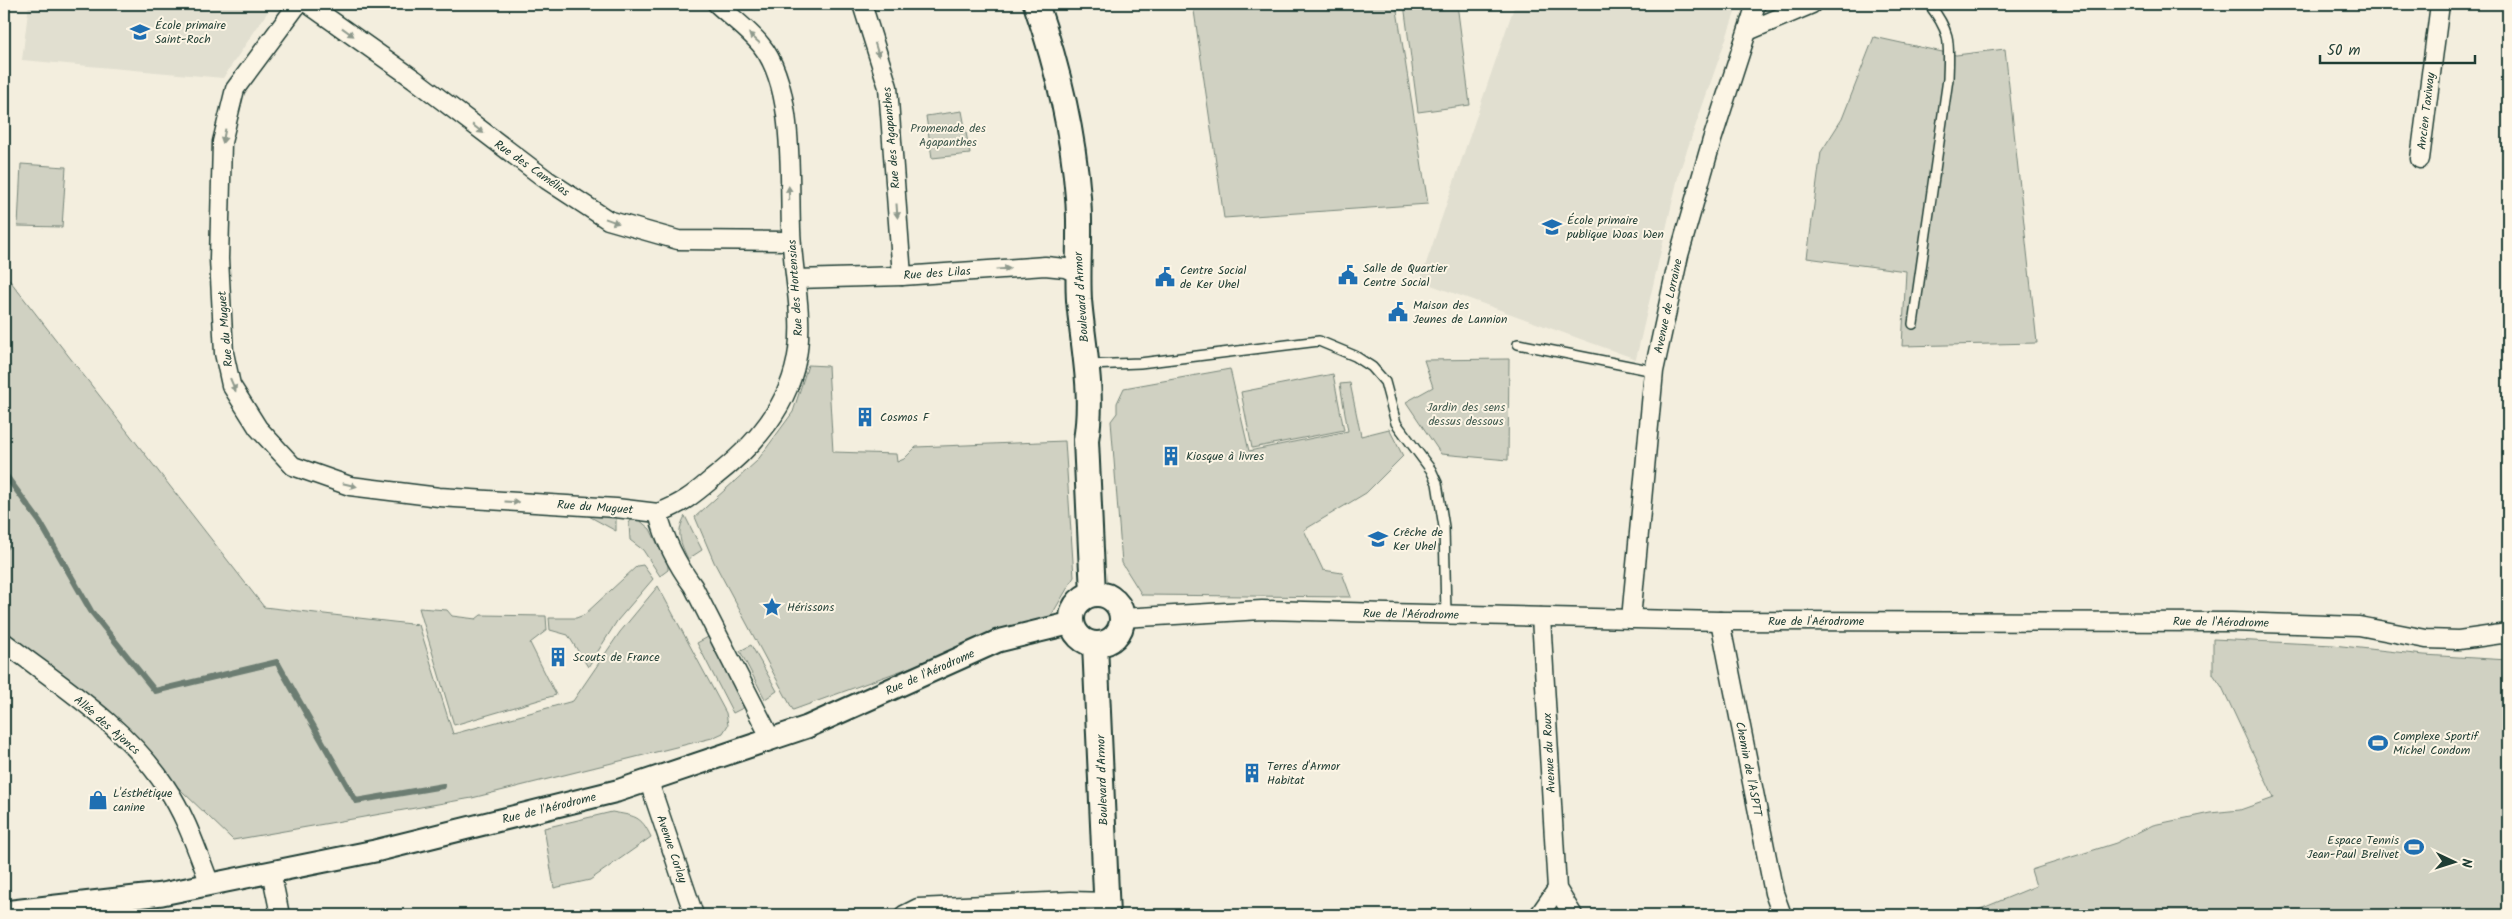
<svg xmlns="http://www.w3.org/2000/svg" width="2512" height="919" font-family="Kalam,sans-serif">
<rect width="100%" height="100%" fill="#f3eede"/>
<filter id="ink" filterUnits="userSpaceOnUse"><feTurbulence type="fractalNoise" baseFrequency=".02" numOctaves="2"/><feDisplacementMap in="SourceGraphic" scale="10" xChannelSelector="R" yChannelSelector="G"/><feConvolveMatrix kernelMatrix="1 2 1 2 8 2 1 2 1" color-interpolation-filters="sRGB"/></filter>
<g filter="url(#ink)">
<g fill="#e1dfd0">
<path d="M29,4H273L223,78L22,60Z"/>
<path d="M1515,4H1738L1679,173L1636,359L1420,281Z"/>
</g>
<g fill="#d0d1c2" stroke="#78877b">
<path d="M1193,4H1396L1428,204L1224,218Z"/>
<path d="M1404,4H1457L1470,105L1418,112Z"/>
<path d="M1874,37L1956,55L2005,49L2037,343L1902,346L1906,271L1807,258L1821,152L1842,119Z"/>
<path d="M962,111L970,154L932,158L926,116Z"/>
<path d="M21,164L66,167L62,227L18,226Z"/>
<path d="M4,273L264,607L419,625L453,734L573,701L620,632L658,586L726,713L728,725L723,733L712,738L472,798L233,840L134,745L4,643V554L9,547L4,541Z"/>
<path d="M1509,359L1508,460L1441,454L1406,402L1433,387L1424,360Z"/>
<path d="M808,365L828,366L833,452L896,454L897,462L904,459L916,447L1065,441L1074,577L1051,616L793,710L714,562L695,517L757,461L793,412Z"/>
<path d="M1230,369L1249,451L1348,431L1340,384L1350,383L1361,436L1389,429L1403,456L1366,493L1304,530L1323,570L1342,573L1351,597L1142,595L1122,563L1111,421L1117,413V403L1124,388Z"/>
<path d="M1333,374L1344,430L1252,448L1241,392Z"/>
<path d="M585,514L613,516L616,518V531Z"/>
<path d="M685,516L702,550L688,559C680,542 676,533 685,516Z"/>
<path d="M632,519H638L650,529L668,565V570L660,576L643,550L630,540L629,523Z"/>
<path d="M643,565L653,579L617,621L588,667L568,635L550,630L549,618H576L584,615L637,566Z"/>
<path d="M419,608L447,610L452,616L476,619L481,615L546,616L547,630L530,643L556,695L454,725Z"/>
<path d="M710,636L747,706L733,713L697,643Z"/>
<path d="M2213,639L2333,645L2424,655L2508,660V915H1966L2036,886L2031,870L2116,843L2153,825L2210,813L2240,810L2274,798L2222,687L2213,674Z"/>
<path d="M751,645L777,691L765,699L740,651Z"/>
<path d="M612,812C634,816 641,815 651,837L590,880L554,888L544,828Z"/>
</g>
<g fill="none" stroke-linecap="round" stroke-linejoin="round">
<path stroke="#6c7d72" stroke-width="6" d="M4,473L40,522L91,611L155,691L277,662L356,801L443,786"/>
<defs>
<g id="service">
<path d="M1913,324L1948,79C1949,42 1952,34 1929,4"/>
<path d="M1518,344L1654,371"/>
<path d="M1088,365L1140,363L1319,341L1355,356L1372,367L1385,382L1396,423L1431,470L1437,483L1444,527L1446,614"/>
</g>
<g id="minor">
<path d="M298,4L235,89L222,142L219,259L224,353L231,385L258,428L293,466L350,486L439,497L616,508L658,513"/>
<path d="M308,4L414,79L547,180L608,220L678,240L791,241"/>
<path d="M717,4C731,17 749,30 761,45C795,86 789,177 791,229C792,268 803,311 798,350C791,406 754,446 712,479C693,495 682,504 658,513C665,541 676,563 693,586L771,739"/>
<path d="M862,4L888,87L902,276"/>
<path d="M1748,31L1812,4"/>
<path d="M2420,159L2440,4"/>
<path d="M796,279L902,276L1045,266L1065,268L1077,273"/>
<path d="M1541,617L1557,889L1573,915"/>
<path d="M1122,618L1262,610L1720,621L2231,622L2359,626L2426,639L2459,640L2508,633"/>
<path d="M1631,619L1654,371L1679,255L1712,140L1756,4"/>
<path d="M1720,621L1774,893L1782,915"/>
<path d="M4,642C61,686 126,726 166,787C186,816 197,851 210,884"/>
<path d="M649,782L694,915"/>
<path d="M271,871L280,915"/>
<path d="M904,915L918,908L1071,901L1106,902"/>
<path d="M1539,915L1557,889"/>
</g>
<path id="tertiary" d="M4,912L162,894L375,851L617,791L807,727L998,641L1072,623"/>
<g id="secondary">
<path d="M1036,4C1057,65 1073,132 1078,197C1081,231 1077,266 1079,300C1083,347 1094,392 1086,440L1093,594"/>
<circle cx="1097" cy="619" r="25"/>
<path d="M1095,644L1107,915"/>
</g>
</defs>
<use href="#service" stroke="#1f3d34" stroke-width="12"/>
<use href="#minor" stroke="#1f3d34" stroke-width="21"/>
<use href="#tertiary" stroke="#1f3d34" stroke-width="25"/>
<use href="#secondary" stroke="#1f3d34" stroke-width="28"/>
<use href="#service" stroke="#fcf5e5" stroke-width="9"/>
<use href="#minor" stroke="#fcf5e5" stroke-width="18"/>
<use href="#tertiary" stroke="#fcf5e5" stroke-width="21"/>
<use href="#secondary" stroke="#fcf5e5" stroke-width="24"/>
</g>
<defs><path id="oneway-solid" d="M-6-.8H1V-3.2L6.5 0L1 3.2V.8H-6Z" transform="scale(1.25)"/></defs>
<g fill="#8e998c">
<use href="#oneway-solid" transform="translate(348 32) rotate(36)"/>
<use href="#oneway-solid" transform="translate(754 38) rotate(-138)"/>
<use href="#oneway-solid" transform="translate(877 50) rotate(73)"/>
<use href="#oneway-solid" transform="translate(478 129) rotate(38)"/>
<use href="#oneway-solid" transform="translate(224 136) rotate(101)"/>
<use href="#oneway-solid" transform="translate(789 193) rotate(-92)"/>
<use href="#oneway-solid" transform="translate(897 211) rotate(86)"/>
<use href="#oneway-solid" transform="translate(612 221) rotate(20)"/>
<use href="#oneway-solid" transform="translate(1003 269) rotate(-4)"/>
<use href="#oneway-solid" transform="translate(233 385) rotate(67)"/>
<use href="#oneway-solid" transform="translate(350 485) rotate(13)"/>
<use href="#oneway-solid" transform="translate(512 502) rotate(4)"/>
</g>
</g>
<defs>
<symbol id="school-bare" viewBox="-9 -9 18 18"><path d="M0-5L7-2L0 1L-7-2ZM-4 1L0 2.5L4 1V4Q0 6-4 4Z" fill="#1f6fb2" stroke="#fcf5e5" stroke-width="2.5" paint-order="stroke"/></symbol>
<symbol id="civic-bare" viewBox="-9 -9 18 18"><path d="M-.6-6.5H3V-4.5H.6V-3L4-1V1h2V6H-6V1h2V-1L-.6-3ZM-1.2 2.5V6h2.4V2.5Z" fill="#1f6fb2" stroke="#fcf5e5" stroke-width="2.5" paint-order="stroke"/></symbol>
<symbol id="building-bare" viewBox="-9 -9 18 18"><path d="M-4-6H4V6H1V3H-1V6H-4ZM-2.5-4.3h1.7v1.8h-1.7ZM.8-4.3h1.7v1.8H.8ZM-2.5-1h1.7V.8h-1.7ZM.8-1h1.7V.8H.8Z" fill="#1f6fb2" stroke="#fcf5e5" stroke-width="2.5" paint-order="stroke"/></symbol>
<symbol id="sight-bare" viewBox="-9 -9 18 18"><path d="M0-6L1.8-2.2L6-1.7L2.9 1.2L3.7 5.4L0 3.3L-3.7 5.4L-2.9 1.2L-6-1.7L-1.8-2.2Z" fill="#1f6fb2" stroke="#fcf5e5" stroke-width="2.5" paint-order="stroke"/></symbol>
<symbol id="stadium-bare" viewBox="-9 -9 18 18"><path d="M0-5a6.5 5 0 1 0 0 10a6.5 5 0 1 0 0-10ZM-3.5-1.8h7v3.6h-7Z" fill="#1f6fb2" stroke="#fcf5e5" stroke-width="2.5" paint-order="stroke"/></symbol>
<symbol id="shop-bare" viewBox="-9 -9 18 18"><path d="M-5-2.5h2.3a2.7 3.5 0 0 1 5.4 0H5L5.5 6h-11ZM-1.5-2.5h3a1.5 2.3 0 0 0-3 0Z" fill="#1f6fb2" stroke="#fcf5e5" stroke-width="2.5" paint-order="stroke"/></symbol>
</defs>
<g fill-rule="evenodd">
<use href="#school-bare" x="126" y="18" width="28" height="28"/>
<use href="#school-bare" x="1538" y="213" width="28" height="28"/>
<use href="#civic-bare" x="1334" y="261" width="28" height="28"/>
<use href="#civic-bare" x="1151" y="263" width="28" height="28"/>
<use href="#civic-bare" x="1384" y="298" width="28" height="28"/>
<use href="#building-bare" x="851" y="403" width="28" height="28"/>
<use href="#building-bare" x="1157" y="442" width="28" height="28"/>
<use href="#school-bare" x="1364" y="525" width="28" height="28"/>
<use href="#sight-bare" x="758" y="593" width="28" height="28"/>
<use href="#building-bare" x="544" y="643" width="28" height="28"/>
<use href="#stadium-bare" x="2364" y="729" width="28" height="28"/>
<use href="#building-bare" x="1238" y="759" width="28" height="28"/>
<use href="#shop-bare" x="84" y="786" width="28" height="28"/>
<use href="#stadium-bare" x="2400" y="833" width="28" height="28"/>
</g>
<g text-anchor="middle" stroke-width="4" stroke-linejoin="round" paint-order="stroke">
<g font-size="12" fill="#1f3d34" stroke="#fcf5e5" text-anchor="start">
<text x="155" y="29">École primaire<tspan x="155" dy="14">Saint-Roch</tspan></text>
<text x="1567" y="224">École primaire<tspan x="1567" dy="14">publique Woas Wen</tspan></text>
<text x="1363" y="272">Salle de Quartier<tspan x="1363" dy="14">Centre Social</tspan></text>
<text x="1180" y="274">Centre Social<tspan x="1180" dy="14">de Ker Uhel</tspan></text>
<text x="1413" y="309">Maison des<tspan x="1413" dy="14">Jeunes de Lannion</tspan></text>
<text x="880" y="421">Cosmos F</text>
<text x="1186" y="460">Kiosque à livres</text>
<text x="1393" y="536">Crêche de<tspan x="1393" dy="14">Ker Uhel</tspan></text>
<text x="787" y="611">Hérissons</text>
<text x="573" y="661">Scouts de France</text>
<text x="2393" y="740">Complexe Sportif<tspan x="2393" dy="14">Michel Condom</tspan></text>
<text x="1267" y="770">Terres d'Armor<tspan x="1267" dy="14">Habitat</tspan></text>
<text x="113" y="797">L'ésthétique<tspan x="113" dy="14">canine</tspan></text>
<text x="2399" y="844" text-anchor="end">Espace Tennis<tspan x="2399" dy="14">Jean-Paul Brelivet</tspan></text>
</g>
<g font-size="12" fill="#1f3d34" stroke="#fcf5e5">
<text transform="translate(2426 111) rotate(-83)" y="4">Ancien Taxiway</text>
<text transform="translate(891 138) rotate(-95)" y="4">Rue des Agapanthes</text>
<text transform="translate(532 168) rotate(35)" y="4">Rue des Camélias</text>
<text transform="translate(937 273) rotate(-4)" y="4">Rue des Lilas</text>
<text transform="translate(795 288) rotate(-94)" y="4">Rue des Hortensias</text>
<text transform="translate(1081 297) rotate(-94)" y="4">Boulevard d'Armor</text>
<text transform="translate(1668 306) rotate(-78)" y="4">Avenue de Lorraine</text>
<text transform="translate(225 329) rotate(-95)" y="4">Rue du Muguet</text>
<text transform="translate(595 507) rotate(4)" y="4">Rue du Muguet</text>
<text transform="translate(1411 614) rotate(1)" y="4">Rue de l'Aérodrome</text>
<text x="1816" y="625">Rue de l'Aérodrome</text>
<text transform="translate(2221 622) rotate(1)" y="4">Rue de l'Aérodrome</text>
<text transform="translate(930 672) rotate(-24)" y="4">Rue de l'Aérodrome</text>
<text transform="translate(107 725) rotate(41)" y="4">Allée des Ajoncs</text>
<text transform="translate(1549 753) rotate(-93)" y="4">Avenue du Roux</text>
<text transform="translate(1749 769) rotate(79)" y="4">Chemin de l'ASPTT</text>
<text transform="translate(1102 780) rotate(-92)" y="4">Boulevard d'Armor</text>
<text transform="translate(549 808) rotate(-14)" y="4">Rue de l'Aérodrome</text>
<text transform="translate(672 849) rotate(71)" y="4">Avenue Corlay</text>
</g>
<g font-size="12" fill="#425b50" stroke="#fcf5e5">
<text x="948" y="132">Promenade des<tspan x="948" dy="14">Agapanthes</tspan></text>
<text x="1466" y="411">Jardin des sens<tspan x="1466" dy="14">dessus dessous</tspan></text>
</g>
</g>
<rect width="2512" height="919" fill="none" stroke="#fcf5e5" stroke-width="20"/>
<rect x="10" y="10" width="2492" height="899" fill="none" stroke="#1f3d34" stroke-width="2" filter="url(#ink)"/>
<g transform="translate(2454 862) rotate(94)" stroke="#fcf5e5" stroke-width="4" paint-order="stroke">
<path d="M0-4L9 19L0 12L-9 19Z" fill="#1f3d34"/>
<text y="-8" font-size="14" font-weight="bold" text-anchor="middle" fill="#1f3d34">N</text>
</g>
<path d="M2320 55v8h155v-8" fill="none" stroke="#1f3d34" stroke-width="2.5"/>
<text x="2327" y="55" font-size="15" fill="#1f3d34" stroke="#fcf5e5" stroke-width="4" paint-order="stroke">50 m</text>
</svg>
